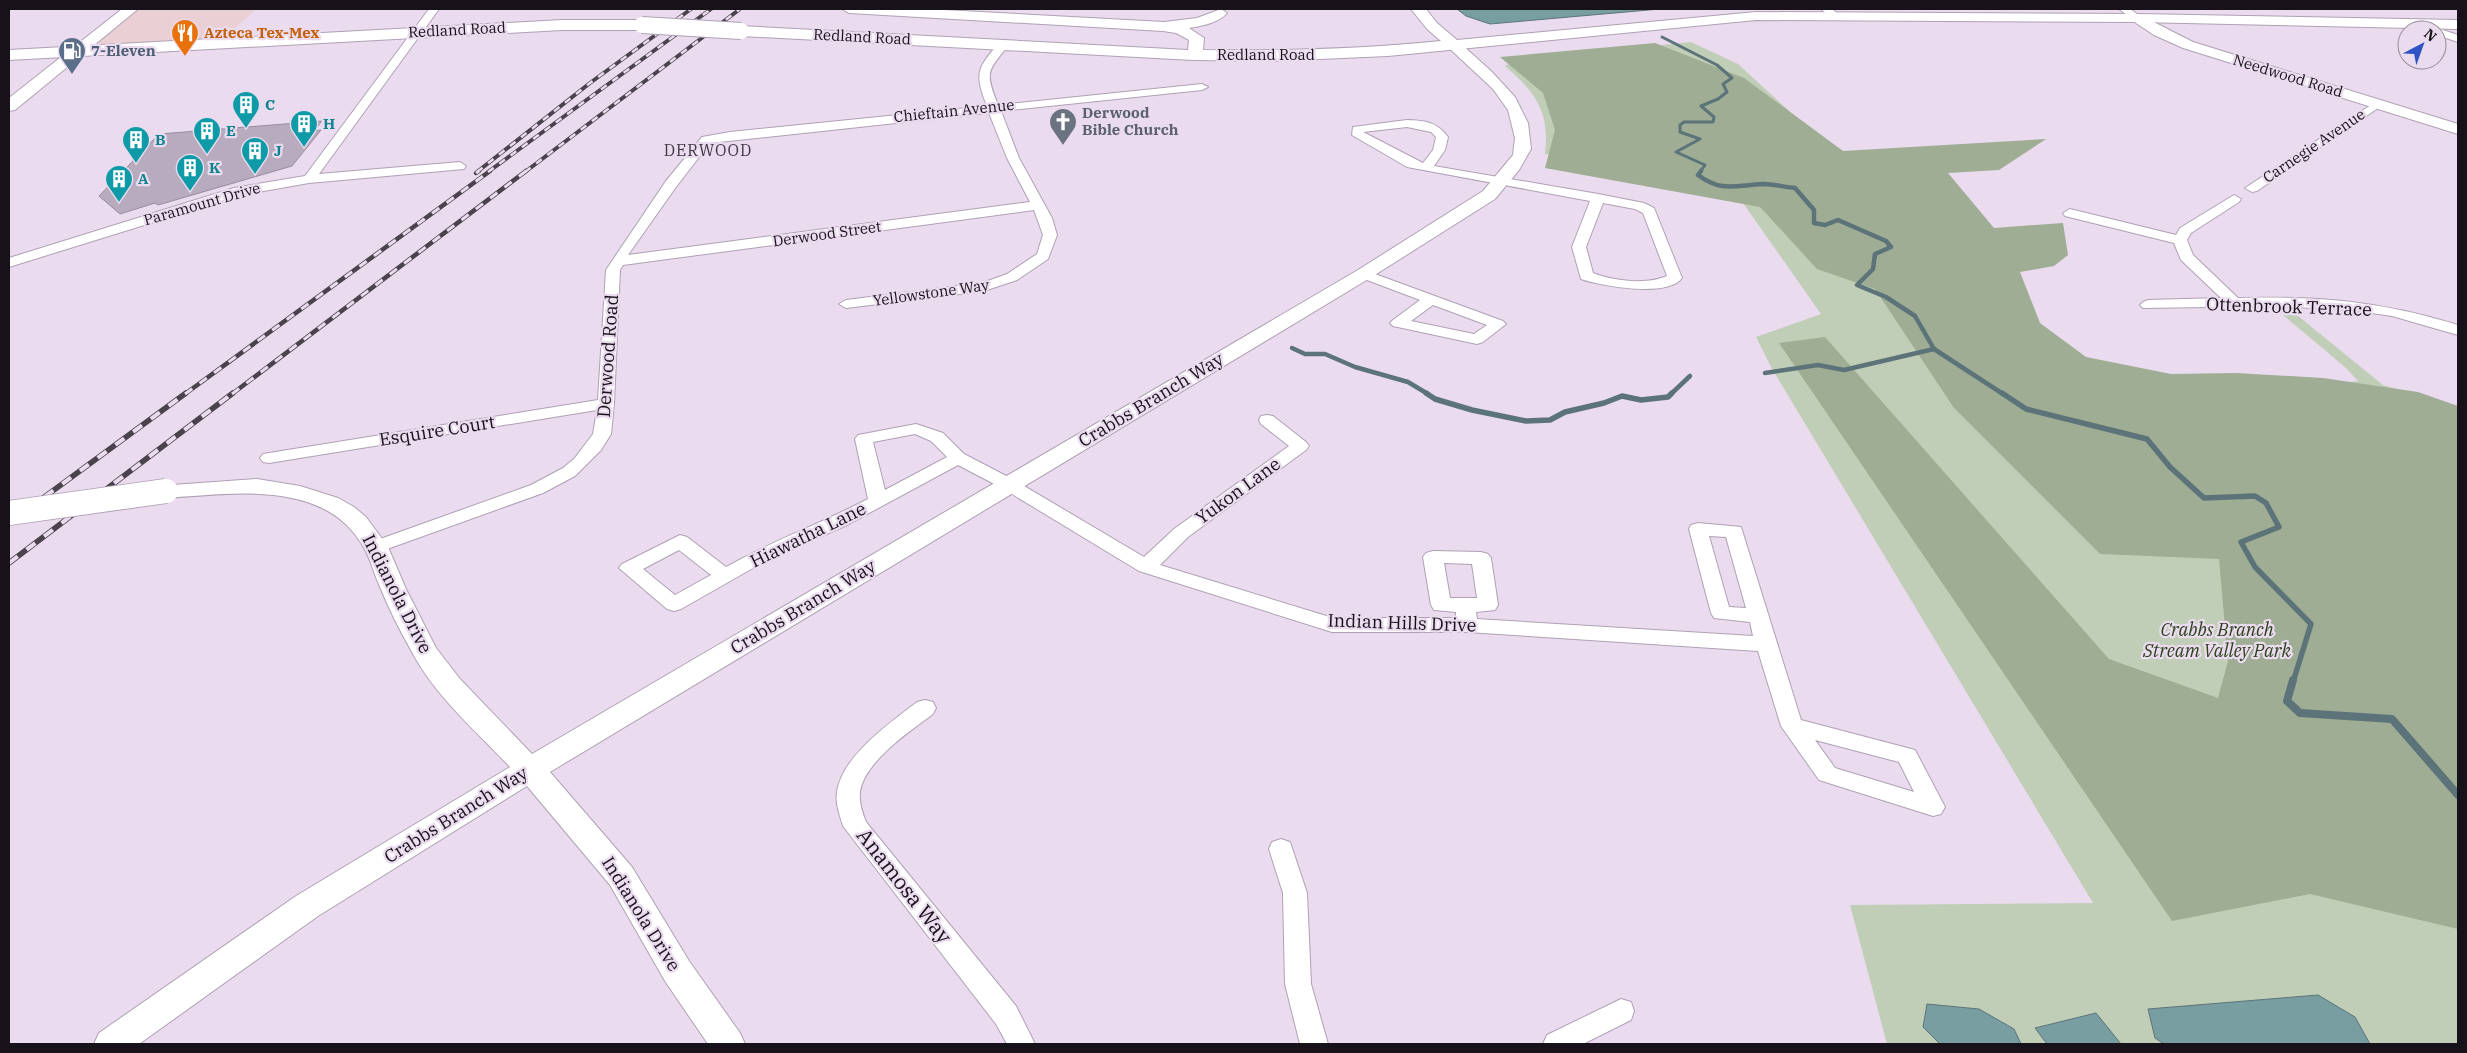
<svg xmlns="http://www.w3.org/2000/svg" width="2467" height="1053" font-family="'IBM Plex Serif',serif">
<rect width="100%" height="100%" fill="#eadbef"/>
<path fill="#eacfd4" d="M131,9H256L217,45L72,55Z"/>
<path fill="#c1ceb7" d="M1691,42L1738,64L2054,354L2232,399L2358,381L2346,368L2283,315H2297L2383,385L2458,406V1044H1887L1850,905L2093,903L1771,367L1756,337L1821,314L1743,203L1630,165L1545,154C1550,112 1536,93 1505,66L1515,60Z"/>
<path fill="#9ead93" d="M1655,43L1744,78L1843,151L2046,139L1999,170L1948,173L1994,228L2063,223L2068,255L2054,266L2020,272L2040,323L2086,357L2171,374L2236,373L2323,378L2418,392L2458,406V929L2310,894L2172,921L1779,343L1825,337L2109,659L2218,698L2228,661L2219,559L2100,554L1954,408L1875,289L1817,269L1760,207L1545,168L1555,130L1543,93L1500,57Z"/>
<g fill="#799ea2" stroke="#5c7479">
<path d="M1457,9H1660L1490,24L1466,16Z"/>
<path d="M2318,995L2355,1017L2370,1044H2164L2155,1038L2148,1009Z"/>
<path d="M1927,1004L1979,1009L2014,1029L2021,1044H1940L1923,1027Z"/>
<path d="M2096,1013L2121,1044H2047L2035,1028Z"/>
</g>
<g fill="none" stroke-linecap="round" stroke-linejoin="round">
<path stroke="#5c7479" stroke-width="3" d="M1662,37L1717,65L1732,78L1723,84L1727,92L1718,99L1701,106L1714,117L1713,122H1684L1680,125V132L1700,139L1676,152L1705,165L1700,172"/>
<g stroke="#5c7479" stroke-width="4.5">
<path d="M1701,171L1698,175C1722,193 1736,185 1763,184C1774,184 1784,187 1795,188L1814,210V223L1825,225L1838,220L1886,241L1891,247L1875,254L1873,269L1857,285L1886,297L1915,316L1934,349L2003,394"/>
<path d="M1292,348L1305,354H1325L1355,367L1408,382L1428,394"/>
<path d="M1765,373L1818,365L1844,370L1934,349"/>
<path d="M1671,394L1690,376"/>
</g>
<g stroke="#5c7479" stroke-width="5.5">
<path d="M1426,393L1435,399L1472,410L1526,421L1550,420L1565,412L1604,403L1622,396L1641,400L1668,397L1672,393"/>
<path d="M2002,393L2026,409L2147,439L2170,467L2204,498L2255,496L2266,503L2279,527L2241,542L2255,567L2311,624L2293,682"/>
</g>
<path stroke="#5c7479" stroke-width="8" d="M2293,680L2287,701L2300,713L2392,719L2458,795"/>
</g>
<path fill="#b9abbe" stroke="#9a8c9e" d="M322,121L314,131L321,130L292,166L158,205L155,203L120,214L99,196L159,134Z"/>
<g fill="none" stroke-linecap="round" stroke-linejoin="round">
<defs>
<g id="minor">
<path d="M429,9H439L319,174L460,162L466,166L464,169L309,183L241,195L9,267V258L234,188L305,176Z"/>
<path d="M1821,9H1832L1839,15L1830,17Z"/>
<path d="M2119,9H2130L2143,18L2134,20Z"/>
<path d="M2437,28L2458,35V42L2437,35V30H2433Z"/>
<path d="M1004,41L1009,44C988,72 984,70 998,105L1202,84L1208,87L1202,90L1001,111L1019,158L1052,218L1057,235L1048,259L1017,280L984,291L846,308L839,304L846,300L982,283L1007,274L1037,254L1043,235L1034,210L623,265L620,270L614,404L611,434L601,450L575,476L543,493L376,553L369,551L366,547L369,543L531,485L563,468L574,459L593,434L597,410L269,463L263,462L260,458L263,454L269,453L598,400L606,270L666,181L702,137L730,132L987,106C974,73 977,68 1000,42ZM989,113L1007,158L1030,202L628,255L676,187L710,143Z"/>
<path d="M2377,101L2383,104L2381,106L2257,191L2252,192L2245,188Z"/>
<path d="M1407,120C1425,121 1436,121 1448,137L1445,150L1434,166L1598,194L1644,203L1654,208L1682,278C1668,298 1601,286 1581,279L1572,247L1590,201L1407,167L1352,135L1353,127ZM1407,127L1431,132L1436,137L1433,150L1423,163L1363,132ZM1603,203L1635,209L1643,213L1667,276C1647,285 1613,281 1593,273L1586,247Z"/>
<path d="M2234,195L2241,199L2239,202L2191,233L2187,240L2193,255L2238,298C2319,296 2380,301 2458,325V335L2392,316L2351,310L2275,306L2143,308L2140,305L2143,302L2148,300L2221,298L2181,260L2174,243L2065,216L2063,213L2070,209L2176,235L2180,228Z"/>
<path d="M1364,270L1503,321L1506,324L1483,342L1477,344L1393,326L1390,323L1393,320L1420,300L1359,277L1357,274L1359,271ZM1433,305L1487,325L1474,334L1411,321Z"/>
<path d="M1267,415L1273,416L1306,442L1309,446L1306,450L1188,537L1160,565L1333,618H1456V612L1434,610L1431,605L1423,557L1426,553L1433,551L1481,552L1488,554L1491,558L1498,605L1495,610L1476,612L1477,619L1753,636L1750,622L1714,618L1711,613L1689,529L1691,525L1698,523L1741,527L1801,720L1915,750L1945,807L1941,814L1933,816L1819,780L1781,726L1758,651L1467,632H1332L1139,571L1002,488L958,465L845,526L767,560L681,609L674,611L667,609L619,568L622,564L680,535L687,537L726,567C772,541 822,523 868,499L855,439L858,435L916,424L943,433L964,454L1014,480L1144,557L1174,529L1289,446L1261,424L1259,420L1261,416ZM915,434L931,441L947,457L885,490L873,442ZM1709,536L1726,537L1746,608L1729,607ZM679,550L711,575L675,595L643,569ZM1444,563L1472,564L1477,598H1450ZM1815,740L1899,762L1914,792L1835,768Z"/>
<path d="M925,700L933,702L936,708L933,714C910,731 864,762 860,792C859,802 862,812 866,822L1016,1006L1035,1044H1007L996,1024L843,826C840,815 835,804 837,792C842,756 890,723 917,702Z"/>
<path d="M1281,839L1290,842L1307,893L1311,984L1328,1044H1300L1285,984L1283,893L1269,849L1272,842Z"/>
<path d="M1621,999L1631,1002L1634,1011L1631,1020L1583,1044H1543L1547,1035Z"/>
</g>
<g id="tertiary">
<path d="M2138,14L2193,42L2458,124V134L2183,48L2154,35L2133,21L2132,18Z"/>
<path d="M1454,41L1459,42L1492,72L1515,97L1528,123L1531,149L1519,170L1495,199L1370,278L550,772L632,867L689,961L740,1033L745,1044H708L665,981L610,885L527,786L318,916L139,1044H94L99,1033L296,896L510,767C476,731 435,696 412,652C400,631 389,609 380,587C374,574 371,560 364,548C326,478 231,494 166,498L158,496L155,491L158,486L257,479L300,486L338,498L354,507L366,517L388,547L406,589L436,648L460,679L532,754L1358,270L1483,191L1513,155L1515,138L1508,110L1493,89L1449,48L1447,45L1449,42Z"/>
</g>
<g id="secondary">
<path d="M842,9H926L1164,22L1197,18L1221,9L1227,13C1219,23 1201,26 1189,28L1204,38L1203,50C1282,51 1361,49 1441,41L1427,29L1411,9H1426L1437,23L1457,40L1756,12L2138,14L2458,20V29L2138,22L1756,20L1388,56L1274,61L1193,60L741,36L733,31L741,26L1188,50L1189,40L1176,33L1163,31L849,13Z"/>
<path d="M562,20H642L650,25L642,30H562L9,60V50Z"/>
</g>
<path id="primary" d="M122,9H138L15,110L9,111V98Z"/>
</defs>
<use href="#minor" stroke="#afa1b4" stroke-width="2"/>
<use href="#tertiary" stroke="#afa1b4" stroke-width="2"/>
<use href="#secondary" stroke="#afa1b4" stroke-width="2"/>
<use href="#primary" stroke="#afa1b4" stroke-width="2"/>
<use href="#minor" fill="#fff" fill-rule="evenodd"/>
<use href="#tertiary" fill="#fff" fill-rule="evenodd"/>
<use href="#secondary" fill="#fff" fill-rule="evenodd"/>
<use href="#primary" fill="#fff" fill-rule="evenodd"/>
<defs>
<g id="rail-far2">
<path d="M477,172L590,83L691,9"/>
<path d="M488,172L711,9"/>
<path d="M525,172L740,9"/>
</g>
<g id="rail-far1">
<path d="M476,173L479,171"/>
<path d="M185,394L490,171"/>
<path d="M232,394L526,171"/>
</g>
<g id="rail">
<path d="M9,523L186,393"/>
<path d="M9,563L233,393"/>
</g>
</defs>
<use href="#rail-far2" stroke="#4a424c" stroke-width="4"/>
<use href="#rail-far1" stroke="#4a424c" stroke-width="4.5"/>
<use href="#rail" stroke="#4a424c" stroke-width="5.5"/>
<use href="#rail-far2" stroke="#eadbef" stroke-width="2.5" stroke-dasharray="7" stroke-linecap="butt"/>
<use href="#rail-far1" stroke="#eadbef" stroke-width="3" stroke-dasharray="9" stroke-linecap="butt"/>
<use href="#rail" stroke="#eadbef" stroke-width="4" stroke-dasharray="11" stroke-linecap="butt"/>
<defs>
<path id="tertiary-bridge" d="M9,513L166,491"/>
<path id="secondary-bridge" d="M642,25L741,31"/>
</defs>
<use href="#tertiary-bridge" stroke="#afa1b4" stroke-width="26" stroke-linecap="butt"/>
<use href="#secondary-bridge" stroke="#afa1b4" stroke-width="18" stroke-linecap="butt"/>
<use href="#tertiary-bridge" stroke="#fff" stroke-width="24"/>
<use href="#secondary-bridge" stroke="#fff" stroke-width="16"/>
</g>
<defs>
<symbol id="restaurant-pin" viewBox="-11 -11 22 30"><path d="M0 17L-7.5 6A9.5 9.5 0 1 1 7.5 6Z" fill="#e8710a" stroke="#eadbef"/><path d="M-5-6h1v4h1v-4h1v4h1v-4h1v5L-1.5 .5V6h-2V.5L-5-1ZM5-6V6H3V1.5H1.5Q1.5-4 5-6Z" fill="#fff"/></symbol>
<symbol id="fuel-pin" viewBox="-11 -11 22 30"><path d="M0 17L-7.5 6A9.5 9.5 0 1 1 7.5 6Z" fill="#5c6f8a" stroke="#eadbef"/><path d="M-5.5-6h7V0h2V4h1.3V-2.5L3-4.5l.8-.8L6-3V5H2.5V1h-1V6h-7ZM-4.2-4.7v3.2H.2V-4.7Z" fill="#fff"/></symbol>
<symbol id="building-pin" viewBox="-11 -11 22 30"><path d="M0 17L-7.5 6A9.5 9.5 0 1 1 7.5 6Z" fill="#0f9aa8" stroke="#eadbef"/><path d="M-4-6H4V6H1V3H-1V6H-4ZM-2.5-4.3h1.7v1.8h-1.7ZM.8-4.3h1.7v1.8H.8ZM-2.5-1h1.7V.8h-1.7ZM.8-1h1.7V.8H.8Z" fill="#fff"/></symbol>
<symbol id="church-pin" viewBox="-11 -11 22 30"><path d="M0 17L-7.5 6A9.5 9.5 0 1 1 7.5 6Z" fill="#6b7280" stroke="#eadbef"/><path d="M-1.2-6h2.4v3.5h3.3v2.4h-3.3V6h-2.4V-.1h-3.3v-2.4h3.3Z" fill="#fff"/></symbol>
</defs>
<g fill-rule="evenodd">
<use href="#restaurant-pin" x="169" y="17" width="32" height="43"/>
<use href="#fuel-pin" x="56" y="35" width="32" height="43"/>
<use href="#building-pin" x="230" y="89" width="32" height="43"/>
<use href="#church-pin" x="1047" y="106" width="32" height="43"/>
<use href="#building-pin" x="288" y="108" width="32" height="43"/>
<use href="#building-pin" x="191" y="115" width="32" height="43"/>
<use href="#building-pin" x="120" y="124" width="32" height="43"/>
<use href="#building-pin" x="239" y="135" width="32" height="43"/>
<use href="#building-pin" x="174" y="152" width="32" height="43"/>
<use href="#building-pin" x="103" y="163" width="32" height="43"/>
</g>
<g text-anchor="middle" stroke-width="4.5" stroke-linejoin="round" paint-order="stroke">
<g font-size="15" fill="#171219" stroke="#eadbef">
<text transform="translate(457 30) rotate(-3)" y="5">Redland Road</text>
<text transform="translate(862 37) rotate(3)" y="5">Redland Road</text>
<text x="1266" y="60">Redland Road</text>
<text transform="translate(2288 76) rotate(17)" y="5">Needwood Road</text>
<text transform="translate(954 111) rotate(-6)" y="5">Chieftain Avenue</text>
<text transform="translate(2314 146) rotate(-34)" y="5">Carnegie Avenue</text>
<text transform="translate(202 204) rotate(-16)" y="5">Paramount Drive</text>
<text transform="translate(827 234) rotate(-8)" y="5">Derwood Street</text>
<text transform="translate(931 293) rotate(-8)" y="5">Yellowstone Way</text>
</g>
<g font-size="15" font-weight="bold" fill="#c56008" stroke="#eadbef" text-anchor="start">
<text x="204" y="38">Azteca Tex-Mex</text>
</g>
<g font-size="15" font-weight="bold" fill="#4e5e75" stroke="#eadbef" text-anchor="start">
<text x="91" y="56">7-Eleven</text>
</g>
<g font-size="15" font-weight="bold" fill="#0d838f" stroke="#eadbef" text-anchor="start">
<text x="265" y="110">C</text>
<text x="323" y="129">H</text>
<text x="226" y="136">E</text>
<text x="155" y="145">B</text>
<text x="274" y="156">J</text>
<text x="209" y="173">K</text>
<text x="138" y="184">A</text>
</g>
<g font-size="15" font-weight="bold" fill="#5b616d" stroke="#eadbef" text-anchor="start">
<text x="1082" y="118">Derwood<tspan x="1082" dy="17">Bible Church</tspan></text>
</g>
<g font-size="16" letter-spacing="1" fill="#433747" stroke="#eadbef">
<text x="708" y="156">DERWOOD</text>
</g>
<g font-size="18" fill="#171219" stroke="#eadbef">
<text transform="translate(2289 307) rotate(2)" y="6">Ottenbrook Terrace</text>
<text transform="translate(608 356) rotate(-86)" y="6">Derwood Road</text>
<text transform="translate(1151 400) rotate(-31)" y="6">Crabbs Branch Way</text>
<text transform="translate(437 431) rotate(-9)" y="6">Esquire Court</text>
<text transform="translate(1238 491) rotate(-36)" y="6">Yukon Lane</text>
<text transform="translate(808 535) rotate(-26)" y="6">Hiawatha Lane</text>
<text transform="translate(397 594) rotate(63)" y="6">Indianola Drive</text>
<text transform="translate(803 607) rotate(-31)" y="6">Crabbs Branch Way</text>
<text transform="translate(1402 623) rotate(2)" y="6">Indian Hills Drive</text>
<text transform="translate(456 815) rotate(-32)" y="6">Crabbs Branch Way</text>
<text transform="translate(641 914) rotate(58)" y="6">Indianola Drive</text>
</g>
<g font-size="18" font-style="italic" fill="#2d4219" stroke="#eadbef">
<text x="2217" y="636">Crabbs Branch<tspan x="2217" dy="21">Stream Valley Park</tspan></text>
</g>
<g font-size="21" fill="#171219" stroke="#eadbef">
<text transform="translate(904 886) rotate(52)" y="7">Anamosa Way</text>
</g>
</g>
<rect width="2467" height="1053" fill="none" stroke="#171219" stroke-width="20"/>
<g transform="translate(2422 45) rotate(41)"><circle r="24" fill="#eadbef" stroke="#968b99"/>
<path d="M0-4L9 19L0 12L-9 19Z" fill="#2e53c3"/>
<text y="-8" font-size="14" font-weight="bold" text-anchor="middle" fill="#171219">N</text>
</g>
</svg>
